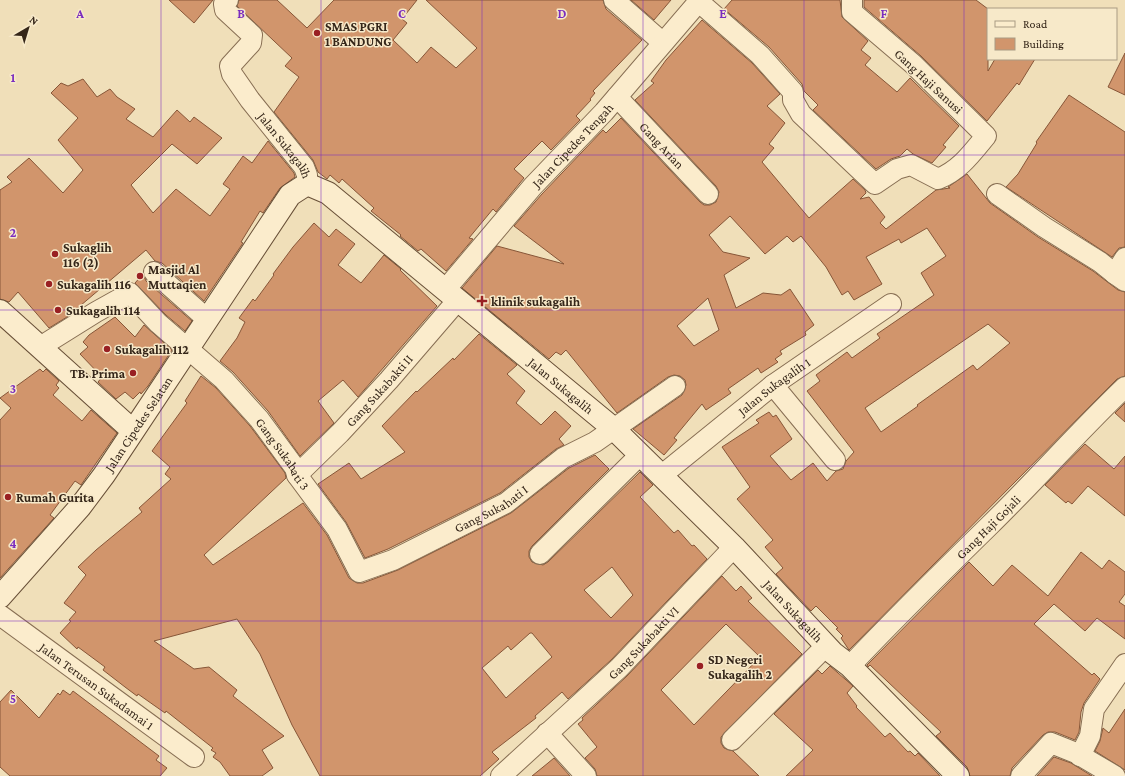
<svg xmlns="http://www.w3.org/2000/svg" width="1125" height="776" font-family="'Crimson Pro',serif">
<rect width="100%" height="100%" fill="#f0dfb9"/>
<g fill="#d1956c" stroke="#875638" fill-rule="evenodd">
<path d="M169,0H213L194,23Z"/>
<path d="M239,0H277L307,28L334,0H417L402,19L407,23L393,40L417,63L431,47L456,68L477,48L426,0H603L606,9L642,40L593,91L595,93L590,99L591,100L576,116L580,120L551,150L542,141L514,169L524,178L496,212L493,209L469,238L473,239L446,271L421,249L418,251L400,236L401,235L371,211L374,208L342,179L339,183L330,175L327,179L318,172L313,160L274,112L299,77L285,66L292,58L237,6Z"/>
<path d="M631,0H671L654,20Z"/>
<path d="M732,0H840L842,17L868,41L861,50L871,58L865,65L897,92L910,78L959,126L943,145L946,147L932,163L913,154L907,149L900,156L891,159L876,169L813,110L818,105L804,91L802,84L769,47L724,9Z"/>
<path d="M864,0H976L988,9V71L995,59H1035L1019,85L1017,83L987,121L921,56L864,7Z"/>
<path d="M702,20L752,63L780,94L767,106L785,123L769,144L774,148L762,162L809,218L853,179L865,190L866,193L860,199L869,197L885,217L880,223L886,229L936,190L950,188L948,187L967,174L990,203L1038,237L1093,271L1118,290L1125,292V376L1117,379L1100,396L849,650L841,638L843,636L836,629L838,628L816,606L811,611L776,574L783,568L765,547L773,540L737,499L750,487L722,447L759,423L756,420L769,412L773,417L776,415L792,439L770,456L791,480L813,463L827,481L836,471L843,469L846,461L854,452L807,391L820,381L816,375L847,352L852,358L880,338L877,334L934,295L921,273L946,256L927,228L901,243L899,239L866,257L882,284L854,300L848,291L842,295L826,267L801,236L793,242L787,236L765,254L730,216L709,235L723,252L750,258L724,275L736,308L763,293L781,295L790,289L814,325L805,332L806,335L780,351L782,354L775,359L778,362L761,373L758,368L728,389L731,393L706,410L702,404L678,433L674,438L677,440L664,455L633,429L682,395L686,385L685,380L680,376L674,375L668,377L617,413L566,350L561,355L556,352L549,359L462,288L497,246L564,264L514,226L542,194L603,130L606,133L621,118L700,202L704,205H710L716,202L719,192L716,186L635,100L654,83L651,81L666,60ZM708,298L719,330L694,346L677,326ZM988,324L1010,343L977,370L973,365L917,405L918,406L881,432L865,408Z"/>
<path d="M1125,53V95L1108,87Z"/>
<path d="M83,79L97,97L110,89L117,97L135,109L126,119L153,137L177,110L190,122L194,117L222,138L197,164L172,144L131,185L153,213L176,189L210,216L230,189L223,184L243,156L252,163L268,141L294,173L295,177L280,188L263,213L260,211L241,242L243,243L204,301L162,263L155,261L146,250L67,317L49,328L18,292L9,302L0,299V190L12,182L7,177L29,158L63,193L83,170L58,140L78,118L51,93L61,83L68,86Z"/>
<path d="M1069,95L1125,132V247L1119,248L1112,257L1006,187L1018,174L1037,143L1036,142Z"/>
<path d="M314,223L329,237L336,229L355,244L338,265L361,283L384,255L401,269L400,270L437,306L358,397L343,380L318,401L334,423L300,456L268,411L233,372L220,361L237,338L245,322L239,318L253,299L255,301L274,275L273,274L293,247Z"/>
<path d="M143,274L146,281L192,321L185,331L166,315L135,283Z"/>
<path d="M115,317L135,337L144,325L172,350L148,386L141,394L140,392L133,399L125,392L116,399L98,382L102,377L80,354L88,347L83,342L89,335Z"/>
<path d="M479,334L517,365L507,374L525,391L516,403L541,425L555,411L571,426L559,439L564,445L556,449L500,493L388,549L365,558L346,522L318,484L349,463L361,479L405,452L382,426L416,391L417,392L453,358L454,360Z"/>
<path d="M40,369L43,372L46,369L59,381L56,385L59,388L53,395L82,421L91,410L117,433L81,485L75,481L50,515L54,518L0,578V420L11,408L0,398Z"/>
<path d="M201,376L216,388L250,426L285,473L286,478L204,555L213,565L303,503L327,535L349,578L357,583H363L398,570L511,513L569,468L595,455L609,469L532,546L529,551V557L532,562L543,565L548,562L640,472L653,485L640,497L674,533L678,530L692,546L694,545L707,559L611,660L568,699L562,692L535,716L536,718L492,752L499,759L480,776H320L292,725L260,654L237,619L154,641L194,669L209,667L237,690L233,696L284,736L262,750L273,768L262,776H230L220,762L213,757L216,753L211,750L213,748L166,711L165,713L138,694L137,696L125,687L103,670L105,667L78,647L77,649L60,633L71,621L69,620L76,612L64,603L86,575L78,567L96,550L142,512L139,508L171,479L165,474L170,467L152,451L187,403L185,401ZM612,567L633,595L611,618L584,590ZM530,633H532L552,657L506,698L482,668L508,646L511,650Z"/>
<path d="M1125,403V422L1115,413Z"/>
<path d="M1085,444L1114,469L1125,456V516L1088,486L1072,504L1068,501L1066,503L1045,485Z"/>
<path d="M1081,552L1102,569L1109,560L1125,572V594L1119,602L1125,606V639L1097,618L1085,631L1054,604L1034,624L1092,675L1094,673L1100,679L1084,703L1081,712L1079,732L1075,740L1055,732H1048L1043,735L1012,768L1010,776H970L967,767L936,736L941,732L870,665L868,667L867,665L969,562L993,586L1012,565L1048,596Z"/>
<path d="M722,576L736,591L741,586L752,598L748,601L802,654L721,737V743L724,748L733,751L759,776H597L595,769L585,758L597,747L578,724L583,720L582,718L627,676ZM726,624L760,657L694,725L661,690Z"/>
<path d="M830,666L853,686L847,693L857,706L856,707L885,737L890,733L908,752L910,751L915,756L918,753L940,776H786L813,750L774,714L818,670L822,674Z"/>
<path d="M11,690L39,718L58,693L60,695L63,690L70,695L73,691L159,756L156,760L167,768L160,776H10L0,767V702Z"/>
<path d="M1125,709V770L1095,751L1100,741L1103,728L1109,733Z"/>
<path d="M1054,757L1071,763L1092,776H1037Z"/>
<path d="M554,758L570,776H532L548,763Z"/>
</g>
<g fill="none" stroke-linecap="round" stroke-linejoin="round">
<defs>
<g id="street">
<path id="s1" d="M228,0L224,4L225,10L252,35L251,43L230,66L232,74L250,100L304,167L307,175V184"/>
<path d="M614,0L662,42"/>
<path d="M699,2L760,55L793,92V100L801,114L875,184L897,169L911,165L938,179C960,170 971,154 986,136L913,64L852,12V0"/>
<path id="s2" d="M617,97L708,194"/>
<path d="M997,194L1044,227L1100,262L1115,274"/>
<path d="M1125,258L1115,274L1125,281"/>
<path d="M154,272L207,319"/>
<path id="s3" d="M445,290L533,186L604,112L700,0"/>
<path id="s4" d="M40,347L96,312L130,293L158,323L224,380L259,419L295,468L297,475L337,529L359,572L393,560L506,503L563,458L595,442L675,386"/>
<path d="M773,385L835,460"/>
<path id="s5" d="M297,475L340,433L389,380L457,301"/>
<path id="s6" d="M662,475L773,385L891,304"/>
<path d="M540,554L640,455"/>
<path id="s7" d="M0,615L194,757"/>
<path id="s8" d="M850,666C895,618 942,572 989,526C1035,481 1078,432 1125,387"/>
<path d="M547,733L586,776"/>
<path d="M732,740L826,646"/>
<path d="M1080,756L1090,736L1094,709L1125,664"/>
<path id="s9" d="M501,776L619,668L734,547"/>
<path d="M1021,776L1051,743L1076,753L1115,776"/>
</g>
<g id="secondary">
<path d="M0,311L132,430"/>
<path id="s10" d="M0,597L80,507L104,475L290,195L307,184L328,193L614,429L734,547L833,653L850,666L958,776"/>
</g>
</defs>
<use href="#street" stroke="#876e53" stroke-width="22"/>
<use href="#secondary" stroke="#684f37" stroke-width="24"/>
<use href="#street" stroke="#fbeccc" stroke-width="20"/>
<use href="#secondary" stroke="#fbeccc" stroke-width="22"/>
</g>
<path fill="none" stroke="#7b2cbf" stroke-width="1" stroke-opacity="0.55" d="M161,0V776M321,0V776M482,0V776M643,0V776M804,0V776M964,0V776M0,155H1125M0,310H1125M0,466H1125M0,621H1125"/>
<g fill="#992023" stroke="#f7e9c9" stroke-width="1.5">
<circle cx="317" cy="33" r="4"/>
<circle cx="55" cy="254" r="4"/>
<circle cx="140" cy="276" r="4"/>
<circle cx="49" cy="284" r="4"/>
<path d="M480 295h4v4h4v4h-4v4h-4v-4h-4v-4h4z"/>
<circle cx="58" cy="310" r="4"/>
<circle cx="107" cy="349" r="4"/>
<circle cx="133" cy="373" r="4"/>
<circle cx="8" cy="497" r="4"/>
<circle cx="700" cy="666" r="4"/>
</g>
<g text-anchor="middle" stroke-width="3" stroke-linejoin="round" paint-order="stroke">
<g font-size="13" font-weight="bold" fill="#352619" stroke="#f7e9c9" text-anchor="start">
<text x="325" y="31">SMAS PGRI<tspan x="325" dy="15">1 BANDUNG</tspan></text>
<text x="63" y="252">Sukaglih<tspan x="63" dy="15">116 (2)</tspan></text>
<text x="148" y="274">Masjid Al<tspan x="148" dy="15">Muttaqien</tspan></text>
<text x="57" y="289">Sukagalih 116</text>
<text x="491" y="306">klinik sukagalih</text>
<text x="66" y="315">Sukagalih 114</text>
<text x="115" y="354">Sukagalih 112</text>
<text x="125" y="378" text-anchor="end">TB. Prima</text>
<text x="16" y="502">Rumah Gurita</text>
<text x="708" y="664">SD Negeri<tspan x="708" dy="15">Sukagalih 2</tspan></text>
</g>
<g font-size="13" fill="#352619" stroke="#f7e9c9">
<text transform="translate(929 81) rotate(43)" y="5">Gang Haji Sanusi</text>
<text dy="5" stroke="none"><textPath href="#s3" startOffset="193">Jalan Cipedes Tengah</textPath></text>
<text dy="5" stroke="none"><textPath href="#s2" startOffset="66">Gang Arian</textPath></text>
<text dy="5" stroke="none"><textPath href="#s1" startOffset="185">Jalan Sukagalih</textPath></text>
<text dy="5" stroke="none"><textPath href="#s10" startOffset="842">Jalan Sukagalih</textPath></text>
<text dy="5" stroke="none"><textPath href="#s6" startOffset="143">Jalan Sukagalih 1</textPath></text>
<text dy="5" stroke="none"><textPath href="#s5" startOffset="118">Gang Sukabakti II</textPath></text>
<text dy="5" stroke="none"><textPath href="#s10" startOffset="222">Jalan Cipedes Selatan</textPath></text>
<text dy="5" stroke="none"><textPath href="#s4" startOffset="328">Gang Sukahati 3</textPath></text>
<text dy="5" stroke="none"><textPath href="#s4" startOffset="616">Gang Sukahati I</textPath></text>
<text dy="5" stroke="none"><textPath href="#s8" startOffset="196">Gang Haji Gojali</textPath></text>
<text dy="5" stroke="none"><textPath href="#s10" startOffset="1166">Jalan Sukagalih</textPath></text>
<text dy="5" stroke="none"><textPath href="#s9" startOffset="195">Gang Sukabakti VI</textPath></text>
<text dy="5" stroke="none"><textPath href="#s7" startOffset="120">Jalan Terusan Sukadamai 1</textPath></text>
</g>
</g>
<g font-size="13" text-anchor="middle" font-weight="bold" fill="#7b2cbf" stroke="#f7e9c9" stroke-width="3" stroke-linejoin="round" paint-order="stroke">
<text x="80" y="18">A</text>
<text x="241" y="18">B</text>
<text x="402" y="18">C</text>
<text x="562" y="18">D</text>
<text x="723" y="18">E</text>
<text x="884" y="18">F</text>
<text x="13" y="82">1</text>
<text x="13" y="237">2</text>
<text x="13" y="393">3</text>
<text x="13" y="548">4</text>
<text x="13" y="703">5</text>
</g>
<rect x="987" y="8" width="130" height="52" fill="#f7e9c9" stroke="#a99b83"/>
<rect x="995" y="21" width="20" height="6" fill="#fbeccc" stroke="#a99b83"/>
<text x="1023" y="28" font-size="12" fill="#352619">Road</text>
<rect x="995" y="38" width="20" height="12" fill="#d1956c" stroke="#a99b83"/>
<text x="1023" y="48" font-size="12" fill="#352619">Building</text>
<g transform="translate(28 28) rotate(38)" stroke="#f7e9c9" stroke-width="3" paint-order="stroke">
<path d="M0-3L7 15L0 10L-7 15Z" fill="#352619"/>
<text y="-6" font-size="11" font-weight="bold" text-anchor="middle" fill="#352619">N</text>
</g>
</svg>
